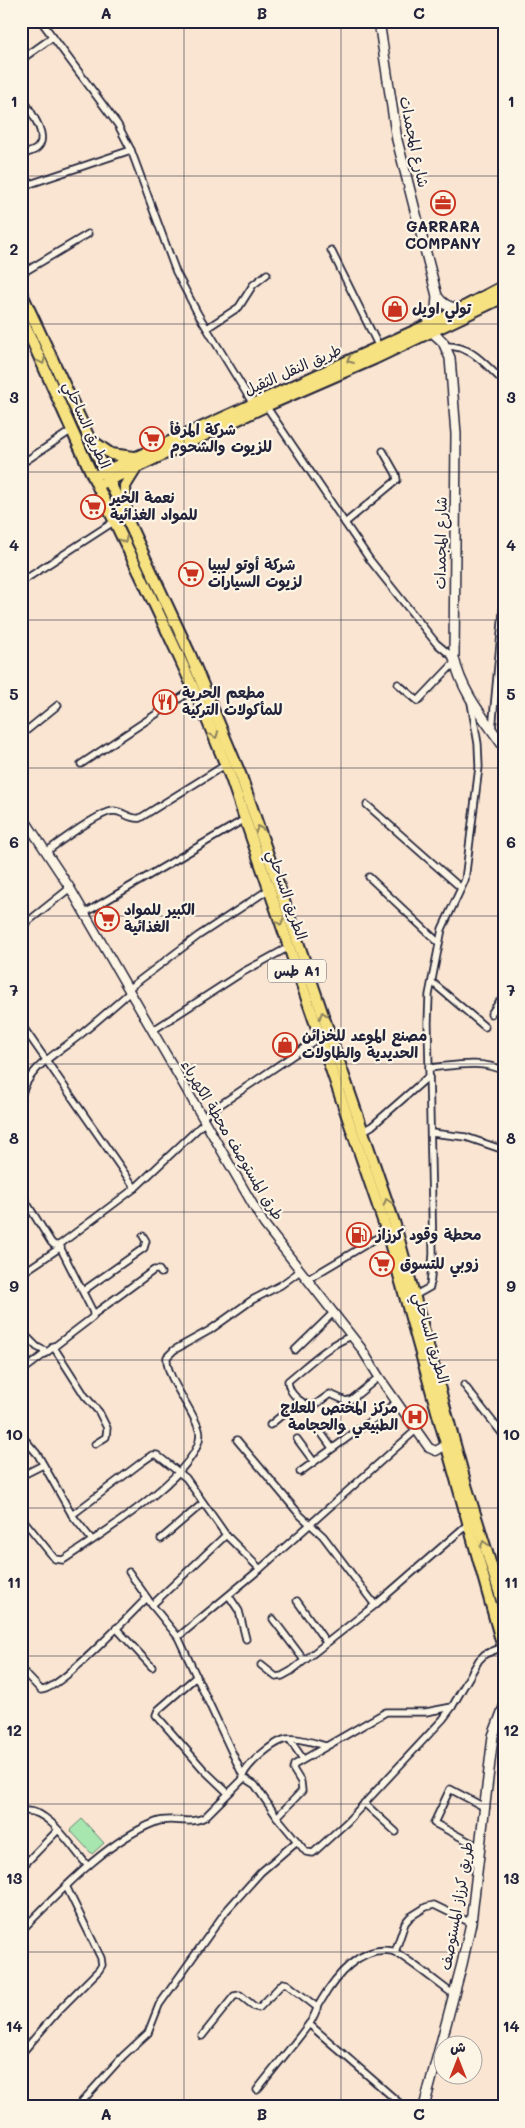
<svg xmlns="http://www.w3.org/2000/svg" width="525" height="2128" font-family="Mali,'Playpen Sans Arabic',sans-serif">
<rect width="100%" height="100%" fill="#f9e5d1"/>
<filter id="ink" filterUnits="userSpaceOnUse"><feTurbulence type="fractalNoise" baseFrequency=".02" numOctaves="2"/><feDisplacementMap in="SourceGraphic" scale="10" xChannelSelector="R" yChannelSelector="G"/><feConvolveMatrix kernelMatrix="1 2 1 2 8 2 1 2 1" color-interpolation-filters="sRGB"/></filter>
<g filter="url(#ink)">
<path fill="#a7e6ae" stroke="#648474" d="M82,1819L104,1843L92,1854L70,1830Z"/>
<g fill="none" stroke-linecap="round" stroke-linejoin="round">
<defs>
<g id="minor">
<path d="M41,21L118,125L131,150L176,272L198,314L253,404"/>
<path d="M22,59L53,37"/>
<path d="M21,155C26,153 32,152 36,149C50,138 33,116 27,105"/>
<path d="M21,187L131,150"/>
<path d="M331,250L379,347"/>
<path d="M21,274L88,234"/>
<path d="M207,328L239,307L253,285L267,274"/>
<path d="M445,346C472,345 485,365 504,382"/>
<path d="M266,406L370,560L436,643L454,658"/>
<path d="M21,464L72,430"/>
<path d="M345,523L397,480L396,474L383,451"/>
<path d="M21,582L115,521"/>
<path d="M398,684L418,701L455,662"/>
<path d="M492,730L504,601"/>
<path d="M21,735L58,705"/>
<path d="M81,764L194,689"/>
<path d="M367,805L461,888"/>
<path d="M46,852C58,843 100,812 113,811C123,811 130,820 140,818L225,765"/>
<path d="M369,877L438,942"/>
<path d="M85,913L245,819"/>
<path d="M21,927L70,888"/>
<path d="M432,982L485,1027"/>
<path d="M128,989L198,936L271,888"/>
<path d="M491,1014L499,1002L504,998"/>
<path d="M21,1024L135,1188"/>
<path d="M152,1031L243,972L289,947"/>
<path d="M429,1068C454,1066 480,1059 504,1071"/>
<path d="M21,1098C27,1067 58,1053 80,1035C97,1021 113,1007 130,992"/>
<path d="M202,1117L320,1037"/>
<path d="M363,1131L372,1126L429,1076"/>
<path d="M431,1133L466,1137L504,1150"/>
<path d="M21,1194L51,1242L54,1245H59L135,1188L205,1122"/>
<path d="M21,1274L61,1247"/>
<path d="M308,1279L387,1232"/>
<path d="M83,1291L144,1248L146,1241L143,1236"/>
<path d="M414,1296L430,1287L433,1254L428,1023L429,995L442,929L465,880L466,872L479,767L478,744L471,703"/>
<path d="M94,1314L154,1270H159L161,1273"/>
<path d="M21,1331L37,1347L47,1352"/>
<path d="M352,1336C327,1345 308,1365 288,1381C289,1395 300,1402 312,1407L330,1394L346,1401L352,1399L379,1377"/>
<path d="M53,1346L85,1396L99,1412L107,1428L106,1437L95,1444"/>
<path d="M295,1350L334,1312"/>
<path d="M21,1372L93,1317V1312L59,1245"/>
<path d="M464,1385L504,1436"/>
<path d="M270,1425L299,1401"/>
<path d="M322,1434L332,1448"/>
<path d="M21,1435L38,1455L72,1515L92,1540"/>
<path d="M297,1439L314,1462"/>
<path d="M237,1440L300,1515L323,1536L375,1605"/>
<path d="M300,1472L397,1402"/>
<path d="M21,1476L43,1465"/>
<path d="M72,1515L142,1462L152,1455H157L186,1478L226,1535L260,1569"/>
<path d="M21,1517L55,1559L63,1560C91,1541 210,1467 199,1430C193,1409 165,1377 167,1357L174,1350L210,1330L252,1300L281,1285L300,1271"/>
<path d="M161,1539L203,1503"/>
<path d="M129,1572L152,1605L178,1637"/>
<path d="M229,1596L239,1611L246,1639"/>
<path d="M297,1601L326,1642"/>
<path d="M152,1605L226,1535"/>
<path d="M273,1619L304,1660"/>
<path d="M116,1628L152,1667"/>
<path d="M261,1665L276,1677L282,1676L291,1671L375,1605L468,1524"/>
<path d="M21,1669L41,1690C60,1690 130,1614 147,1598"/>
<path d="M197,1676L158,1710L156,1715L204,1770L228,1793"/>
<path d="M290,1740L303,1759"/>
<path d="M243,1775C249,1763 270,1745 283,1740C295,1736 314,1743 326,1746"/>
<path d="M244,1778L255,1785L277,1817L306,1852L313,1853L347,1822L443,1719L452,1707L479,1660L485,1654L503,1647"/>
<path d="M364,1803L396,1832"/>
<path d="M21,1812C47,1804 73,1850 88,1866"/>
<path d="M277,1817L302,1791L301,1782L293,1769L294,1765L386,1712H426L452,1707"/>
<path d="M481,1848L434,1823L450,1789L486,1808"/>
<path d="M21,1868L58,1830"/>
<path d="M21,1931C59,1893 106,1841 156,1822C172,1816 190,1826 205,1817L244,1778L178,1637L260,1569L416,1430"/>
<path d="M395,1952L405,1923L410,1917L426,1907L434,1905L471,1923"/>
<path d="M309,2024L404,2107"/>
<path d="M202,2036L234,1996L240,1995L255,2007L259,2008L283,1983L287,1984L318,2008"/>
<path d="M21,2054L59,2010L99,1970L102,1965L101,1958L66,1886"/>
<path d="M257,2090C274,2068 292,2047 309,2024C315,2017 316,2008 321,2001C335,1977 360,1945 392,1951C401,1953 443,1987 454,1995"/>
<path d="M77,2107L123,2056L148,2033L159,2005L226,1911L261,1872L297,1841"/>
</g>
<path id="tertiary" d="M21,814L70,888L264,1224L361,1348L379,1377L429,1448L436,1451L446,1445"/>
<g id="secondary">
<path d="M379,21L397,140L437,296L436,309L427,325"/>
<path d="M437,296C443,305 451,309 462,308"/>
<path d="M432,332L443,342L450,358L456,434L454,658C462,693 484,718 504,747"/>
<path d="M424,2107L462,1964L471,1923L493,1736L504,1707"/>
</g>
<g id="trunk">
<path d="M21,292L189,652L241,776L395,1225L466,1485L504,1607"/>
<path d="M21,317C47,373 71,430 97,485C144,583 193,680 232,781L387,1232L504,1651"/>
<path d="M91,440L111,454L134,457"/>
<path d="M99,474L443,318L504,286"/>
<path d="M103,483L266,406L374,359L504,297"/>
<path d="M126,510L125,486L135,470"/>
</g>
</defs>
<use href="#minor" stroke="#22223b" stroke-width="9"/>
<use href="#tertiary" stroke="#22223b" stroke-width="11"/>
<use href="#secondary" stroke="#22223b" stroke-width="12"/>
<use href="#trunk" stroke="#22223b" stroke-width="14"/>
<use href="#minor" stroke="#fcf5e5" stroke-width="5.5"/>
<use href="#tertiary" stroke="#fcf5e5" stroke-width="8"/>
<use href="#secondary" stroke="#fcf5e5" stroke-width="9"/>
<use href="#trunk" stroke="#f7e281" stroke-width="10"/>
</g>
<defs><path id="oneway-chevron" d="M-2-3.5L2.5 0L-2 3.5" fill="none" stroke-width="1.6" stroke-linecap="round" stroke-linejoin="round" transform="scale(1.25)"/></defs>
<g stroke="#8c825e">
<use href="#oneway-chevron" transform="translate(350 360) rotate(156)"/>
<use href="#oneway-chevron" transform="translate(42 361) rotate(65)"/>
<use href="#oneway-chevron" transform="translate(124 540) rotate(64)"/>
<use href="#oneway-chevron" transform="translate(215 735) rotate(69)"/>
<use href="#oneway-chevron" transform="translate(259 829) rotate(-109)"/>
<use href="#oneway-chevron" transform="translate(280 922) rotate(71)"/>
<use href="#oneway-chevron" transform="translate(323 1015) rotate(-109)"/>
<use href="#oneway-chevron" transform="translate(387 1202) rotate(-108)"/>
<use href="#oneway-chevron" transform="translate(484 1544) rotate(-107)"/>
</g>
</g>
<path fill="none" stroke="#22223b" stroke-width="1" stroke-opacity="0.55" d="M184,21V2107M341,21V2107M21,176H504M21,324H504M21,472H504M21,620H504M21,768H504M21,916H504M21,1064H504M21,1212H504M21,1360H504M21,1508H504M21,1656H504M21,1804H504M21,1952H504"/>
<defs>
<symbol id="office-ring" viewBox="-11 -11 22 22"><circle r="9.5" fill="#fcf5e5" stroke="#c8321e" stroke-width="1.5"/><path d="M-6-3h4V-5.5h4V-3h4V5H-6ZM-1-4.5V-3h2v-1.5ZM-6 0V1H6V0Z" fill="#c8321e"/></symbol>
<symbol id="shop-ring" viewBox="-11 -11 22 22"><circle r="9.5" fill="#fcf5e5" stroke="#c8321e" stroke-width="1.5"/><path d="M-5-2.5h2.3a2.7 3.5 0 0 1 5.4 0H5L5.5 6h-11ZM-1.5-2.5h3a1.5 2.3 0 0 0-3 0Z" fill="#c8321e"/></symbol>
<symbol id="supermarket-ring" viewBox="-11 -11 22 22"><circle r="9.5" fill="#fcf5e5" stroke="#c8321e" stroke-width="1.5"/><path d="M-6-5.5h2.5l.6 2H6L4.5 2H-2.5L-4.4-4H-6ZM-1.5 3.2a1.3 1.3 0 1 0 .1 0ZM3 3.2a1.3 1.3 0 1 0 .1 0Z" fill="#c8321e"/></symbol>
<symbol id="restaurant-ring" viewBox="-11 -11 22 22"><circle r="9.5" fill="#fcf5e5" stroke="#c8321e" stroke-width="1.5"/><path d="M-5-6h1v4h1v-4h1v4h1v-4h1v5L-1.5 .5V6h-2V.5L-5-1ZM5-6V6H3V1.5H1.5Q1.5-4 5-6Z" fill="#c8321e"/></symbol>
<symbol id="fuel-ring" viewBox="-11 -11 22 22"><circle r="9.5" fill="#fcf5e5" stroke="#c8321e" stroke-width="1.5"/><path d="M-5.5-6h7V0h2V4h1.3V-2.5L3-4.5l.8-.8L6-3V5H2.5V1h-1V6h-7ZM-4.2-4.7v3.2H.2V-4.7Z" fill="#c8321e"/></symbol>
<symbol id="hospital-ring" viewBox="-11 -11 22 22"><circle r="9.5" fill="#fcf5e5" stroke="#c8321e" stroke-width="1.5"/><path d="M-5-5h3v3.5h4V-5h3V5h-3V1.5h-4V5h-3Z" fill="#c8321e"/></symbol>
</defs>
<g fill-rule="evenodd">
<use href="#office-ring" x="429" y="189" width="28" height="28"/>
<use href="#shop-ring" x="381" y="295" width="28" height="28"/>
<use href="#supermarket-ring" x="138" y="425" width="28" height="28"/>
<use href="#supermarket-ring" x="79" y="493" width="28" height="28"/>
<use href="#supermarket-ring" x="177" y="560" width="28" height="28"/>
<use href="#restaurant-ring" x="151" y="688" width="28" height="28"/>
<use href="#supermarket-ring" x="93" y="905" width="28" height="28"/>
<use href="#shop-ring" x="271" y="1031" width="28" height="28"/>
<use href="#fuel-ring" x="345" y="1221" width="28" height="28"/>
<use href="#supermarket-ring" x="368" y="1250" width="28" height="28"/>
<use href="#hospital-ring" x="401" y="1403" width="28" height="28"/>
</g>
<g text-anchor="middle" stroke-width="4.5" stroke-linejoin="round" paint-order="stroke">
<rect fill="#fcf5e5" stroke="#63616e" stroke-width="1" x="268" y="959.5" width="58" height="23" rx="4"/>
<g font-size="14" font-weight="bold" fill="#22223b">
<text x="297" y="976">طس A1</text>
</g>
<g font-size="15" fill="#22223b" stroke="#fcf5e5">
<text transform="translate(414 142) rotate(78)" y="5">شارع المجمدات</text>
<text transform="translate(293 370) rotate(-24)" y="5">طريق النقل الثقيل</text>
<text transform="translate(87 425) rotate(66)" y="5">الطريق الساحلي</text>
<text transform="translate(441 543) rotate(-89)" y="5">شارع المجمدات</text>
<text transform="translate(287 895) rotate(71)" y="5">الطريق الساحلي</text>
<text transform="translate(232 1140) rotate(59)" y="5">طرق المستوصف محطة الكهرباء</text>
<text transform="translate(431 1338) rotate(74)" y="5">الطريق الساحلي</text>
<text transform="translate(457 1906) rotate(-80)" y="5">طريق كرزاز المستوصف</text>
</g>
<g font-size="15" font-weight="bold" fill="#22223b" stroke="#fcf5e5" text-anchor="start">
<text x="443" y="232" text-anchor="middle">GARRARA<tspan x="443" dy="17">COMPANY</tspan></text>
<text x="412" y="314">تولي اويل</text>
<text x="170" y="435">شركة المرفأ<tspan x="170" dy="17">للزيوت والشحوم</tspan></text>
<text x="110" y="503">نعمة الخير<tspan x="110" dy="17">للمواد الغذائية</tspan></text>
<text x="208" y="570">شركة أوتو ليبيا<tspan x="208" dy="17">لزيوت السيارات</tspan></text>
<text x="182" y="698">مطعم الحرية<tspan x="182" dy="17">للمأكولات التركية</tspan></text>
<text x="124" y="915">الكبير للمواد<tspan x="124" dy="17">الغذائية</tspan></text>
<text x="302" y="1041">مصنع الموعد للخزائن<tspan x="302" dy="17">الحديدية والطاولات</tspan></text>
<text x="376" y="1240">محطة وقود كرزاز</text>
<text x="400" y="1269">زوبي للتسوق</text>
<text x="398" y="1413" text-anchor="end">مركز المختص للعلاج<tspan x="398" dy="17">الطبيعي والحجامة</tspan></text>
</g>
</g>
<rect width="525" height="2128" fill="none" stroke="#fcf5e5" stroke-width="55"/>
<g transform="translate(458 2060)"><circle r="24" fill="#fcf5e5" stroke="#a5a1a1"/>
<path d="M0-4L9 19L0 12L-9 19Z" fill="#c8321e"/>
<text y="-8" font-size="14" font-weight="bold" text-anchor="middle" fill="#22223b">ش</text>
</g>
<rect x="28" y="28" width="470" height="2072" fill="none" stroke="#22223b" stroke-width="2"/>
<g font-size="16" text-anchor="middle" font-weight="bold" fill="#22223b">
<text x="106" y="19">A</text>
<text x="262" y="19">B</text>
<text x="419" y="19">C</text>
<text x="14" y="107">1</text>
<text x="511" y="107">1</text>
<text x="14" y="255">2</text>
<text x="511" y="255">2</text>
<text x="14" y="403">3</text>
<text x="511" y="403">3</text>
<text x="14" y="551">4</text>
<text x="511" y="551">4</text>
<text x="14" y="700">5</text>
<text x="511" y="700">5</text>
<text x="14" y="848">6</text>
<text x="511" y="848">6</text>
<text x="14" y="996">7</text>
<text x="511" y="996">7</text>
<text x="14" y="1144">8</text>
<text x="511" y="1144">8</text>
<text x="14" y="1292">9</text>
<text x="511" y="1292">9</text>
<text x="14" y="1440">10</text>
<text x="511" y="1440">10</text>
<text x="14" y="1588">11</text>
<text x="511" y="1588">11</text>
<text x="14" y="1736">12</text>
<text x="511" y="1736">12</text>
<text x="14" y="1884">13</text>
<text x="511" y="1884">13</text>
<text x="14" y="2032">14</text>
<text x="511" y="2032">14</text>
<text x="106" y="2120">A</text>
<text x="262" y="2120">B</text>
<text x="419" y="2120">C</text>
</g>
</svg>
